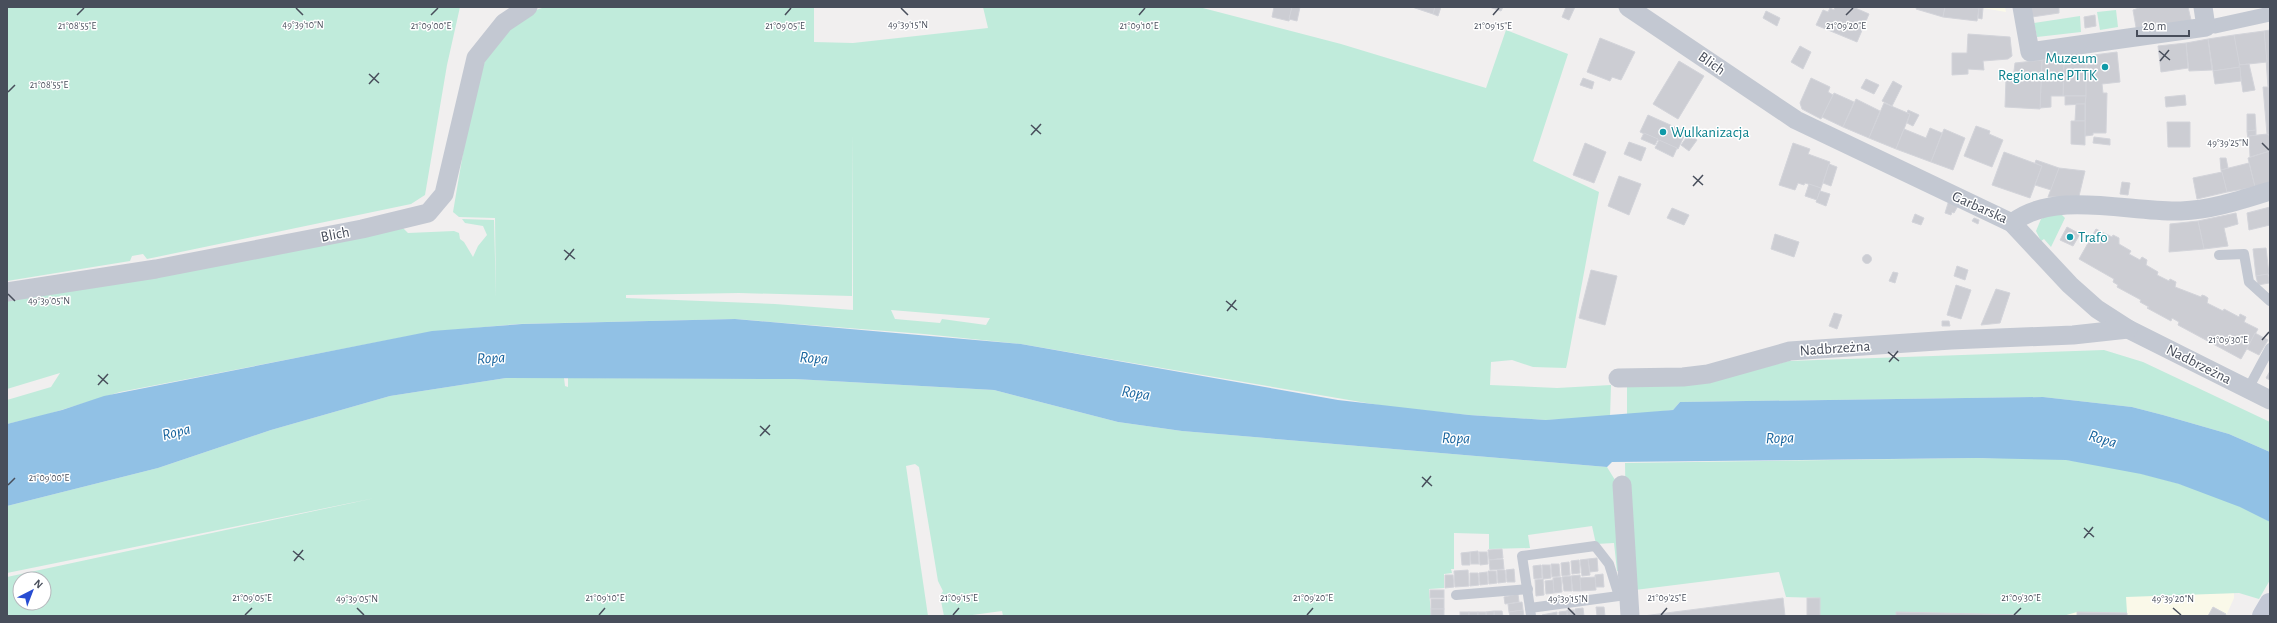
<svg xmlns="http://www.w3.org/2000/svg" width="2277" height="623" font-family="'Alegreya Sans',sans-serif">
<rect width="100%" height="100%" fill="#f1efef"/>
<g fill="#faf9e9">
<path d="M1975,7H2005L2006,12L1983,8Z"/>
<path d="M2234,593V598L2226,616H1820V598Z"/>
</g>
<g fill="#c0ebdb" fill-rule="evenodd">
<path d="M7,7H460L447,65L425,195L411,204L147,259L143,254L132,256L130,261L7,281Z"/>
<path d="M545,7H814V42L853,43L988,28L983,7H1199L1341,44L1486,88L1506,30L1568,54L1533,161L1599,192L1567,364L1566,368L1533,367L1512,360L1491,362L1490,385L1557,388L1611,385L1610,417L1546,420L1469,415L1390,407L1021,344L924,334L735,319L517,324L430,332L120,392L45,415L7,424V400L51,387L60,373L7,389V297L403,228L408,233L454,231L459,233L460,239L464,242L473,257L478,246L487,235L483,226L465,223L462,219L494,220L496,298L495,218L459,217L453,212L472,100L488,52L501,35L533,11ZM853,133V310L775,304L626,298V295L739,293L852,296ZM891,310L989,318H990L986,325L942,319L940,323L895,319Z"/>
<path d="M2116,10L2118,27L2100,30L2097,12Z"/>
<path d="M2080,16L2081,32L2037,37L2034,23Z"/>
<path d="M2051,214L2062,215L2065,218L2051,247L2044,239L2041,241L2036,231L2041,219Z"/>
<path d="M2104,350L2143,362L2270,422V452L2229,434L2163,415L2132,407L2043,397L1680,402L1673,410L1627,415V385L1712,381L1789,361Z"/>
<path d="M506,378H564L565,386L568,387V378L795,379L994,390L1118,422L1182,431L1607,467L1615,480L1621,571H1617L1614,543L1596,544L1592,526L1528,535L1530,548L1489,549V534L1454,533V569H1451L1452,573L1444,574V588L1429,589L1431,616H1003L1002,611L965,616H944L940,596L943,591L938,581L919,467L915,464L906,466L928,616H7V577L375,498L7,573V506L158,468L271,430L390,396ZM20,579H44V603H20Z"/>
<path d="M1976,458C2005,459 2038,456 2067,460C2134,469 2212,488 2270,522V580L2259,599L2239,593L2126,597L2127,613L2077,612L2063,616L1896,612V616H1820V598L1786,597L1779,572L1627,591L1625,463Z"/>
</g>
<path fill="#91c1e5" d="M735,319L1021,344L1338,400L1469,415L1546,420L1673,410L1680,402L2043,397L2132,407L2163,415L2229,434L2270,452V522L2240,507L2179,484L2141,474L2066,460L1976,458L1612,462L1607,467L1182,431L1118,422L994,390L795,379L506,378L390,396L271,430L158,468L7,506V424L62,410L104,396L432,331L522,324Z"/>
<g fill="#cccdd3" stroke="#d3d4da">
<path d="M1274,7H1292L1289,21L1272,17Z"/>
<path d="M1292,7H1300L1297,21L1289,19Z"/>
<path d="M1412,7H1435L1433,14Z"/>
<path d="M1435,7H1441L1438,16L1433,14Z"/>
<path d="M1489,7H1503L1501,11Z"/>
<path d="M1566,7H1575L1569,20L1562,17Z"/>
<path d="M1835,7H1853L1869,14L1857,42L1816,25L1823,10L1828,12L1830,8L1834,10Z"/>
<path d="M1917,7H1945L1943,17L1916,9Z"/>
<path d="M1945,7L1979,8L1977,21L1943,17Z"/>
<path d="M2028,7H2059V13L2032,17Z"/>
<path d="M2142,7H2188L2192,24L2137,33L2133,10Z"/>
<path d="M1979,8H1983L1982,19L1978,18Z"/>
<path d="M1766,11L1780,18L1777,26L1763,18Z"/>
<path d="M2095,15L2096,26L2085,28L2084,17Z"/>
<path d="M2270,30V87H2268L2264,31Z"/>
<path d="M2264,31L2267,62L2239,65L2234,35Z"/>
<path d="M1968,34L2010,37L2012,56L2008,59L1983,61L1984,70L1968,69V74L1952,75V53H1967Z"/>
<path d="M2234,35L2240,67L2213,71L2208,39Z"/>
<path d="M1600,38L1635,52L1621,80L1612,77L1610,81L1587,72Z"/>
<path d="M2208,39L2212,70L2189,71L2186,43Z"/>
<path d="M2186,43L2188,68L2161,72L2158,46Z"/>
<path d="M1800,46L1811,52L1803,69L1791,62Z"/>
<path d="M2117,52L2120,82L2102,84L2103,93H2107L2106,133H2093V135L2085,136L2086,56Z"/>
<path d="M2086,56V96H2063L2064,58Z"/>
<path d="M2064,58L2063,96H2051V107L2040,108L2042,60Z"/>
<path d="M2042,60L2040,109L2005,107L2006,79H2013L2015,63Z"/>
<path d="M1679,61L1704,76L1678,119L1653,104Z"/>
<path d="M2249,64L2255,90L2243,92L2239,65Z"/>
<path d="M2240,67L2241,81L2215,84L2213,71Z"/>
<path d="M1583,78L1594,82L1592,89L1580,85Z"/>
<path d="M1811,78L1830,87L1828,92L1833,95L1821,119L1802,109L1800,103Z"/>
<path d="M1866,79L1879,85L1874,94L1861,88Z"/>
<path d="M1893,81L1902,86L1892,106L1882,101Z"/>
<path d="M2263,87H2270V136L2267,134Z"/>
<path d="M1834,93L1854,102L1843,127L1822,117Z"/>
<path d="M2185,95L2186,105L2166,107L2165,97Z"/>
<path d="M2065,96H2086L2085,104L2065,105Z"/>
<path d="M1856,99L1880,111L1869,138L1843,127Z"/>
<path d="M1884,103L1910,114L1896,149L1869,138Z"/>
<path d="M2076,104H2085V121H2075Z"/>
<path d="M1908,110L1919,115L1913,126L1907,123L1910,114L1907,113Z"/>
<path d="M2247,114H2255L2256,130L2247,131Z"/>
<path d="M1648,115L1686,132L1678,149L1640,132Z"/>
<path d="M2071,121H2085V145L2071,144Z"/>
<path d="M2167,122H2190V147H2168Z"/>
<path d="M1976,126L1990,131L1989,134L2003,140L1992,167L1964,156Z"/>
<path d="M1930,128L1942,133L1931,162L1896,149L1904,129L1926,138Z"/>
<path d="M1944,129L1965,138L1953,170L1931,162Z"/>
<path d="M2256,130V135L2249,136L2248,141L2247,131Z"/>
<path d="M1644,133L1658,139L1655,145L1641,139Z"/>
<path d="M1689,134L1697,140L1689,151L1681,145Z"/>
<path d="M2267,134L2270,136V151L2250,157L2249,136Z"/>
<path d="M2094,137L2110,139V145L2093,143Z"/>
<path d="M1659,140L1677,148L1673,157L1655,148Z"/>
<path d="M1629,142L1646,148L1641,161L1624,154Z"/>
<path d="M1585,143L1606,152L1594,183L1573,175Z"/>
<path d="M1793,143L1810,149L1808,154L1830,162L1821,188L1805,183L1804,185L1798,183L1795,190L1779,185Z"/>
<path d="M2270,151V182L2255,187L2248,158Z"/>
<path d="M2004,152L2042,166L2030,198L1992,185Z"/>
<path d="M2220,158H2226L2228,168L2221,170Z"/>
<path d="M2036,160L2059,168L2051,190L2035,185L2042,166L2035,163Z"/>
<path d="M2249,163L2255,187L2227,192L2221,170Z"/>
<path d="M1829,164L1837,167L1831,186L1823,183Z"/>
<path d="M2059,168L2085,171L2079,196L2048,197Z"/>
<path d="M2222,172L2227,192L2197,199L2193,178Z"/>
<path d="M1619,176L1641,184L1629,215L1608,206Z"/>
<path d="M2122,182L2130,183L2128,195L2120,194Z"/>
<path d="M1809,184L1821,188L1817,200L1805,196Z"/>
<path d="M1820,191L1830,194L1826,206L1816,202Z"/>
<path d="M1949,200L1959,204L1954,213L1952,212L1951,215L1945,213Z"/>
<path d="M2270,207V225L2249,230L2247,213Z"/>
<path d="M1672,208L1689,215L1684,225L1667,218Z"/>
<path d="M2236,213L2238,224L2224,228L2228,246L2204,249L2198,221Z"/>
<path d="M1915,214L1924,218L1921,225L1912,222Z"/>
<path d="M1974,218L1979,220L1978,224L1972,221Z"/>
<path d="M2198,221L2204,249L2169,252L2170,224Z"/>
<path d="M2067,227L2080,234L2073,246L2060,240Z"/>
<path d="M2096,229L2112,237L2113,235L2119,238V244L2131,251L2129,254L2140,260L2142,257L2147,260L2146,265L2158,272L2157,275L2169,281L2170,279L2176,282L2175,287L2201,297L2202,295L2205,296L2208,298L2207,303L2223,311L2224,309L2239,317L2240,314L2246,317L2244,322L2258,329L2241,359L2178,325L2179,322L2172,318L2171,321L2147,308L2149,307L2140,302L2141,300L2117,287L2118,285L2113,282L2114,279L2079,259Z"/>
<path d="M1775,234L1799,242L1794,257L1771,249Z"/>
<path d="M2266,248L2269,274L2256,276L2253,249Z"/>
<circle cx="1867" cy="259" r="4.5"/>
<path d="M1957,266L1968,270L1965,280L1954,276Z"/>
<path d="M1591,270L1617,276L1605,325L1579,318Z"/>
<path d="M1893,272L1898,273L1895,283L1889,281Z"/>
<path d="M2268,274L2269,283L2258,285L2256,276Z"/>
<path d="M1956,285L1971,290L1961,319L1947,315Z"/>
<path d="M1996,289L2010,293L2000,323L1981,325Z"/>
<path d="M1834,313L1842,315L1837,329L1829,326Z"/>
<path d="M1942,321H1949L1950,326H1942Z"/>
<path d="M2255,333L2268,340L2259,355L2247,349Z"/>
<path d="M2270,371V380L2266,378Z"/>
<path d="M1502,549L1503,558L1489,560L1488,550Z"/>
<path d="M1478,551L1479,564H1471L1470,552Z"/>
<path d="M1470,552V565H1462L1461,553Z"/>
<path d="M1479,552H1487L1488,564L1480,565Z"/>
<path d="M1597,558L1598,571L1590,572L1588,559Z"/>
<path d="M1503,559L1504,569L1490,570L1489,560Z"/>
<path d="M1588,559L1590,575L1582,576L1580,560Z"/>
<path d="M1579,560L1580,573L1572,574L1571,561Z"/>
<path d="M1569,562L1570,575L1562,576L1561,563Z"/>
<path d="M1551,564H1559L1560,576L1552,577Z"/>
<path d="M1541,565L1542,578L1534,579L1533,566Z"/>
<path d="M1542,565H1550L1551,578L1543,579Z"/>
<path d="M1514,569L1515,582H1507L1506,570Z"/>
<path d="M1468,570L1469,586L1455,587L1454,571Z"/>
<path d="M1497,570H1505L1506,582L1498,583Z"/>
<path d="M1488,571H1496L1497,583L1489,584Z"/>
<path d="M1487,572L1488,584L1480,585L1479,573Z"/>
<path d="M1470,573H1478L1479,585L1470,586Z"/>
<path d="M1603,574L1604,587H1596L1595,575Z"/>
<path d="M1445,575H1453L1454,587L1445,588Z"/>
<path d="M1580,575L1581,591H1573L1571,576Z"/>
<path d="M1571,576L1572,591H1564L1562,577Z"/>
<path d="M1561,577L1562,592L1554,593L1553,578Z"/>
<path d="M1595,577L1596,590L1581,591L1580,578Z"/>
<path d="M1543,579L1544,595L1536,596L1535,580Z"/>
<path d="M1553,580L1554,593L1546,594L1545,581Z"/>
<rect x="1430" y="590" width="14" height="8"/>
<path d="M1518,594L1519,602L1505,604L1504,597Z"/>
<path d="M1783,598L1785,616H1643Z"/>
<rect x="1807" y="598" width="13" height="18"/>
<rect x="1431" y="599" width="13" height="10"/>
<path d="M1522,602L1523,610L1509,612L1508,604Z"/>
<path d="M1596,607H1604L1605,616H1597Z"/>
<path d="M2213,607L2226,614L2225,616H2208Z"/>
<path d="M1583,608L1584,616H1575V609Z"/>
<rect x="1431" y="609" width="13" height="7"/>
<path d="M1523,610L1524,616H1510L1509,612Z"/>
<path d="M1567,610H1574L1575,616H1567Z"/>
<path d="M1494,611H1502L1503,616H1494Z"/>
<path d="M1494,611V616H1486V612Z"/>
<path d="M1567,611V616H1559V612Z"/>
<rect x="1460" y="612" width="9" height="4"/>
<rect x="1469" y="612" width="9" height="4"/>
<rect x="1478" y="612" width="8" height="4"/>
<path d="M1557,612V616H1542V615Z"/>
<path d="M1896,612L2063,616H1896Z"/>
<path d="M2077,612L2127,613V616H2077Z"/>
</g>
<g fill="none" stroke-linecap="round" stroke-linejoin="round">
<g stroke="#c3c8d2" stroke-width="10">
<path d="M2219,255L2244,254L2249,282L2270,301"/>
<path d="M2248,389L2270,348"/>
<path d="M1456,595L1528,589"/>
<path d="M1530,608L1522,556L1595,546L1609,564L1619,596"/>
<path d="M1531,616L1530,608L1626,595"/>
</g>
<path stroke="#c3c8d2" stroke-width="15" d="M2215,26L2270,14"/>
<g stroke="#c3c8d2" stroke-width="19">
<path d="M1628,7L1796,120L2012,223L2070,285L2097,309L2128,329L2270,400"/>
<path d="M2022,7L2030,52L2206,27L2203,7"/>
<path d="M2012,223C2055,189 2130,213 2181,211C2211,210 2241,200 2270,191"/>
<path d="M7,292L156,269L362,229L428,213L444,194L476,58L504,23L528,7"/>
<path d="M1618,378L1683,377L1708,374L1790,351L1951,340L2073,335L2128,329"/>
<path d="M1622,485L1630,616"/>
</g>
<path stroke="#c3c8d6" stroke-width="22" d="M2263,616L2270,604"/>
</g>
<path fill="none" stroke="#484e5b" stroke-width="1.5" d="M296,8L303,15M901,8L908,15M77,15L84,8M431,15L438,8M785,15L791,8M1139,15L1145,8M1493,15L1499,8M1846,15L1853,8M2159,51L2170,60M2160,61L2169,50M369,74L379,83M369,84L379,73M8,92L15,85M1031,125L1041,134M1031,135L1041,124M2262,143L2269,150M1693,176L1703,185M1693,186L1703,175M564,250L575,259M565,260L574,249M8,294L15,301M1226,301L1237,310M1227,311L1236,300M2262,340L2269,332M1888,352L1899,361M1889,362L1898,351M98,375L108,384M98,385L108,374M760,426L770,435M760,436L770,425M1422,477L1432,486M8,485L15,478M1422,487L1431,476M2084,528L2094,537M2084,538L2093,527M293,551L304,560M294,561L303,550M357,608L364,615M1568,608L1575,615M2173,608L2181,615M245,615L252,608M599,615L605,608M953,615L959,608M1307,615L1313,608M1661,615L1667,608M2014,615L2021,608"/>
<g fill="#0f9aa8" stroke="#fff" stroke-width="1.5">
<circle cx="2105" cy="67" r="4"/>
<circle cx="1663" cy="132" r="4"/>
<circle cx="2070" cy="237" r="4"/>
</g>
<g text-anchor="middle" stroke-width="3" stroke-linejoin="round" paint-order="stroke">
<g font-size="15" fill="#0d838f" stroke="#fff" text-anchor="start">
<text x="2097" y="63" text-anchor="end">Muzeum<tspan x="2097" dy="17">Regionalne PTTK</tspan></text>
<text x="1671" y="137">Wulkanizacja</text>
<text x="2078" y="242">Trafo</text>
</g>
<g font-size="15" fill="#484e5b" stroke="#fff">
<text transform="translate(1712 63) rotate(35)" y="5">Blich</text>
<text transform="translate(1980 207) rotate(24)" y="5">Garbarska</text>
<text transform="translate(335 234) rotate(-11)" y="5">Blich</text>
<text transform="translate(1835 348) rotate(-4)" y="5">Nadbrzeżna</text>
<text transform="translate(2199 364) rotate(27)" y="5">Nadbrzeżna</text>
</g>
<g font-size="16" font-style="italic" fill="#18649e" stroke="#fff">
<text transform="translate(491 357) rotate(-3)" y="6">Ropa</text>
<text transform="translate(814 357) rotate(4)" y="6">Ropa</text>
<text transform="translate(1136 392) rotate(9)" y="6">Ropa</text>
<text transform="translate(176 431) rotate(-14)" y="6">Ropa</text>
<text transform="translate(1456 437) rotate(1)" y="6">Ropa</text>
<text transform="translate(1780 437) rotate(-1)" y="6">Ropa</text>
<text transform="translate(2103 438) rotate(16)" y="6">Ropa</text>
</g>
</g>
<g font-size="10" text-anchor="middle" fill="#484e5b" stroke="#fff" stroke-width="3" stroke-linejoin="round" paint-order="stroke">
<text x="303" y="28">49°39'10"N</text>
<text x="908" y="28">49°39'15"N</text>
<text x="77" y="29">21°08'55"E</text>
<text x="431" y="29">21°09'00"E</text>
<text x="1139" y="29">21°09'10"E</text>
<text x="1493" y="29">21°09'15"E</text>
<text x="785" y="29">21°09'05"E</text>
<text x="1846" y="29">21°09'20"E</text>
<text x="49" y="88">21°08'55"E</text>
<text x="2228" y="146">49°39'25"N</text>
<text x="49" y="304">49°39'05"N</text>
<text x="2228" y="343">21°09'30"E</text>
<text x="49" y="481">21°09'00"E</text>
<text x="252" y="601">21°09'05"E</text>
<text x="605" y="601">21°09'10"E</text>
<text x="959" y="601">21°09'15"E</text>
<text x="1313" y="601">21°09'20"E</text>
<text x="1667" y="601">21°09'25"E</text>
<text x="2021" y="601">21°09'30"E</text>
<text x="357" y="602">49°39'05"N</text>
<text x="1568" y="602">49°39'15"N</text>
<text x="2173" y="602">49°39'20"N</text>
</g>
<rect width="2277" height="623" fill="none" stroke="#484e5b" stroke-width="16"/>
<g transform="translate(32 591) rotate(42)"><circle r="19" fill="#ffffff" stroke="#b6b8bd"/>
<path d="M0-3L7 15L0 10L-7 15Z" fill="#274cd2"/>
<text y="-6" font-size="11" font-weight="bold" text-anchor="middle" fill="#484e5b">N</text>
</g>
<path d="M2137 30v6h52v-6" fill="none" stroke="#484e5b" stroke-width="2"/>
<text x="2143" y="30" font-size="12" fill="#484e5b" stroke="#ffffff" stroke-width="3" paint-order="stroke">20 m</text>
</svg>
